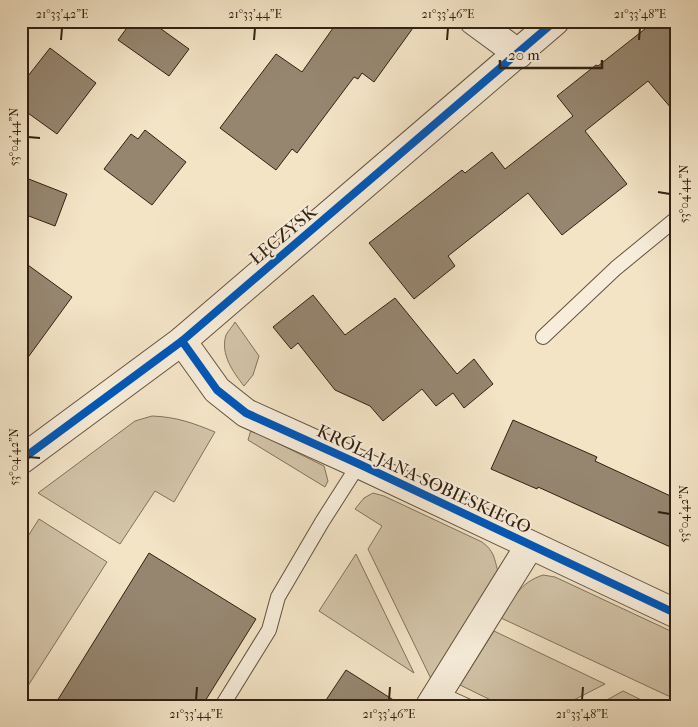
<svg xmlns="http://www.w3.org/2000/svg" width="698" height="727" font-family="'IM FELL French Canon',serif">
<rect width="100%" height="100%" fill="#f3e4c6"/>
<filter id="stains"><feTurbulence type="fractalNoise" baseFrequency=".004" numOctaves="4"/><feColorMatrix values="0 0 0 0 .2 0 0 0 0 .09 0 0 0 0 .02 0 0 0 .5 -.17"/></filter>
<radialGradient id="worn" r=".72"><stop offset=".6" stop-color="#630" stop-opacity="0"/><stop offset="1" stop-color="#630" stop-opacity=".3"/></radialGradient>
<g fill="#d2c3a7" stroke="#82725c">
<path d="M235,322L259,356L253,375L244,386C233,372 220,354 226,335C228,331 233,326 235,322Z"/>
<path d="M152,416C177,417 193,423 215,432L174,502L155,491L120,544L38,493L135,421Z"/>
<path d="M251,430L324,466L328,481L325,487L248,440Z"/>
<path d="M373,493L384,496L482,542C494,551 494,557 498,572L434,685L368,549L382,526L355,509L364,498Z"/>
<path d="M39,519L107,562L24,692L21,690V547Z"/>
<path d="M356,554L414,673L319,611Z"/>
<path d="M543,575L555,577L677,634V700L501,618C514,598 519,583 543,575Z"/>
<path d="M494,631L605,684L562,706H503L460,685Z"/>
<path d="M623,691L654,706H596Z"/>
</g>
<g fill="#968670" stroke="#322112">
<path d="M132,21H150L189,49L169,76L118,40Z"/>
<path d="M338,21H418L374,82L362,73L358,79L354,77L297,153L292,149L276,170L220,128L276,54L302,72Z"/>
<path d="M655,21H677V115L648,81L585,131L627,184L562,235L528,193L448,256L455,266L414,299L369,243L462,170L465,173L492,152L505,169L573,116L557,96L596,65L598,66Z"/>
<path d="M50,48L96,83L57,134L21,108V85Z"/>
<path d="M145,130L186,162L152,205L104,169L131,134L138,139Z"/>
<path d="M21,176L67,194L55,226L21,213Z"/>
<path d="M21,260L72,297L21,367Z"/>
<path d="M313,295L345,335L395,298L457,374L474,359L493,384L464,408L453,393L436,406L422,389L383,421L370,406L335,390L298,343L291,349L273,327Z"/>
<path d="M513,420L597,457L595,461L677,499V550L538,487L537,489L491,469Z"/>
<path d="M149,553L256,619L202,706H54Z"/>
<path d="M346,670L403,706H322Z"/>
</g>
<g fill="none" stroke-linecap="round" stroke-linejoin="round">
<defs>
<g id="service">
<path d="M543,337L616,268L677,218"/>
<path d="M438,693L467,706"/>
<path d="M222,706L269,630L278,597L322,522L359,464"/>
</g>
<g id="minor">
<path d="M474,21L519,54"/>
<path d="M182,341L217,390L246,413L359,464L677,614"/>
<path d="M21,460L182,341L555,21"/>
<path d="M430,706L530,545"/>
</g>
</defs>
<use href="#service" stroke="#62523f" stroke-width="16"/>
<use href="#minor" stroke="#62523f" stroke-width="30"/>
<use href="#service" stroke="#f7edda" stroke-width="14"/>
<use href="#minor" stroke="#f7edda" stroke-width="28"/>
<defs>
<g id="cycleway">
<path d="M182,341L217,390L246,413L359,464L677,614"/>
<path d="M21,460L182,341L555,21"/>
</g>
</defs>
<use href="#cycleway" stroke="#f7edda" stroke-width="11"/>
<use href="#cycleway" stroke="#0057b8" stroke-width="8"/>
</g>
<path fill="none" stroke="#322112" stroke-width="2" d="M61,40L62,28M254,40L255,28M447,40L448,28M639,40L640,28M28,137L40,138M658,192L670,194M28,457L40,458M658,512L670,514M196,700L197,687M389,700L390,687M582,700L583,687"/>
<g text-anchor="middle" stroke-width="4" stroke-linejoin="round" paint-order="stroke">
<g font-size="18" fill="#322112" stroke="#f7edda">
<text transform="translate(283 235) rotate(-40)" y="6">ŁĘCZYSK</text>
<text transform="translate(424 479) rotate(25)" y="6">KRÓLA JANA SOBIESKIEGO</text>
</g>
</g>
<rect width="698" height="727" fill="none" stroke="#f3e4c6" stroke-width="55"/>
<path d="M500 60v8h102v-8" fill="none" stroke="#322112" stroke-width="2.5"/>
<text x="508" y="60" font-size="15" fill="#322112" stroke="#f7edda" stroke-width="4" paint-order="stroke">20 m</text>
<rect x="28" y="28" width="642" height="672" fill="none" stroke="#322112" stroke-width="2"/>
<g font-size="12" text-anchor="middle" fill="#322112">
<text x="62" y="18">21°33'42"E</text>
<text x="255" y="18">21°33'44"E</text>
<text x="448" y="18">21°33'46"E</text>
<text x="640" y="18">21°33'48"E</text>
<text transform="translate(14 137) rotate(-90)" y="4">53°04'44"N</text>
<text transform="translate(684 194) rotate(-90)" y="4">53°04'44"N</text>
<text transform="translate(14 457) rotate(-90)" y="4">53°04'42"N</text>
<text transform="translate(684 514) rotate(-90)" y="4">53°04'42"N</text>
<text x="196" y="718">21°33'44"E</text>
<text x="389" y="718">21°33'46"E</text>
<text x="582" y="718">21°33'48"E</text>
</g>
<rect width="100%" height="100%" filter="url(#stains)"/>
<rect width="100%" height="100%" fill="url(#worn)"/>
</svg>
